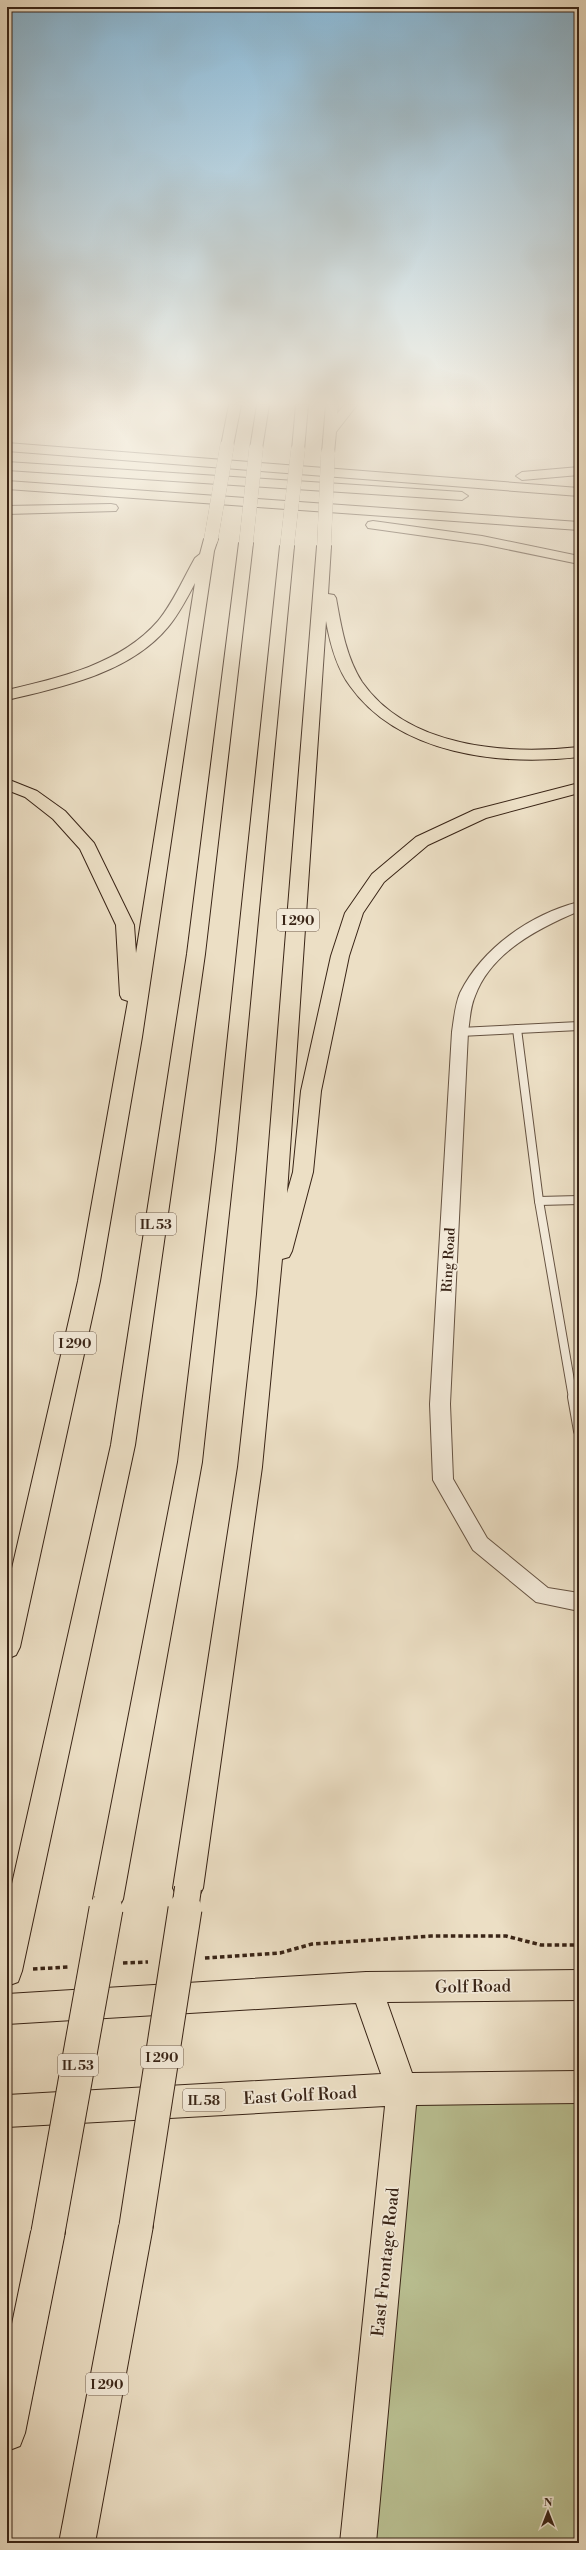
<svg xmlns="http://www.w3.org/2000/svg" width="586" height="2550" font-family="'Libre Bodoni',serif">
<rect width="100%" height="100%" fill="#ecdfc5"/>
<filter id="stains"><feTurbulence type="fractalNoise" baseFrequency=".005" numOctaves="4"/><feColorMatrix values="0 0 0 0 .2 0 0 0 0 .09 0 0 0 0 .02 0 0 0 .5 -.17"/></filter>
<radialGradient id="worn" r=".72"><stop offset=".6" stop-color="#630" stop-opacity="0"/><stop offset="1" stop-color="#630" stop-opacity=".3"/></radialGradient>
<path fill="#bac193" stroke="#7a7254" d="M402,2089L579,2091V2543H365Z"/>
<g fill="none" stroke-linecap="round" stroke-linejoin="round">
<defs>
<g id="service-far1">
<path d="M517,1029L539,1201L573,1398"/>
<path d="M460,1032L579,1026"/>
<path d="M539,1201L579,1200"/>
</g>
<path id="service" d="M573,1397L579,1431"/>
<path id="minor" d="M579,902V911C539,928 491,952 475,996C470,1007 470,1020 468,1032L450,1404L453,1479L487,1538L548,1588L579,1593V1611L536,1602L473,1550L433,1480L430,1404L452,1032C454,1019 455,1005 460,993C482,948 531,914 579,902Z"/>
<path id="primary" d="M579,1970V2000L387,2002L412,2073L579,2071V2103L416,2105L376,2543H340L385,2106L7,2127V2095L381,2074L356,2003L7,2024V1994L366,1972Z"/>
<g id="motorway">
<path d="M229,405H241L233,446L227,450L221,446Z"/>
<path d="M257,405H269L262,449L256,453L250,449Z"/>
<path d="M296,405H308L304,450L298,454L292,450Z"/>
<path d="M326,405H338L337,414L344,405H357L336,432L334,453L328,457L322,453Z"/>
<path d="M7,443L579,488V496L7,451Z"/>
<path d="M7,462L462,492L468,496L462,500L7,470Z"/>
<path d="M579,467V475L522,480L516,476L522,472Z"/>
<path d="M7,481L579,522V530L7,489Z"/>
<path d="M111,504L116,505L118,508L116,511L7,514V506Z"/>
<path d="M373,521L482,536L579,556V564L482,544L368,528L366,525L368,522Z"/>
<path d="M211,535L218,539L214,551L142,1037L100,1281L20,1647L16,1655L7,1659V1590L78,1281L128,1001L122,999L120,995L116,925L80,849L53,819L25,797L7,790V779L37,791L65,811L94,843L134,925L136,953L195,583C187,598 179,614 168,627C130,673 62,687 7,700V690C59,678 121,664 158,621C173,603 183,579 195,558L200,554L204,539Z"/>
<path d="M246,539L253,543L205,954L135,1445L22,1971L18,1982L7,1986V1906L111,1445L187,954L239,543Z"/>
<path d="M287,542L294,546L236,1149L202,1462L123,1899L118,1909L108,1913L98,1909L93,1899L178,1462L216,1149L280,546Z"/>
<path d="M324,542L331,546L328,594L334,595L336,598C341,626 346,657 362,682C408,748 507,755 579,747V757C501,766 399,755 350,686C336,667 330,643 326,621L287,1193L293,1172L301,1091L331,956L345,913L372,874L416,837L474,810L579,783V793L486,818L428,845L384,882L363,913L349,956L321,1091L313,1172L292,1251L289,1257L282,1259L262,1467L203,1888L198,1898L188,1902L178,1898L173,1888L238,1467L257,1294L317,546Z"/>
<path d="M136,2209L148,2214L153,2226L95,2543H59L119,2226L124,2214Z"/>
<path d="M48,2215L60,2220L65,2232L25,2433L20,2446L7,2451V2348L31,2232L36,2220Z"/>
</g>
</defs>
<use href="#service-far1" stroke="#665342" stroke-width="10"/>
<use href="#service" stroke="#665342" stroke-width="12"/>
<use href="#minor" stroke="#665342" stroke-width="2"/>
<use href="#primary" stroke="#392416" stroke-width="2"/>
<use href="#motorway" stroke="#392416" stroke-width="2"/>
<g stroke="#392416" stroke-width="3.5" stroke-dasharray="4.5 3" stroke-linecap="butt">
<path d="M205,1958L280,1953L312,1944L431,1936H506L541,1945H579"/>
<path d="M123,1963L148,1962"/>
<path d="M33,1969L68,1967"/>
</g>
<use href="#service-far1" stroke="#f3ead9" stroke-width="8"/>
<use href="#service" stroke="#f3ead9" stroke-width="10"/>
<use href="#minor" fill="#f3ead9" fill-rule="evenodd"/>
<use href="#primary" fill="#ecdfc5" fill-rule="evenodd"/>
<use href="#motorway" fill="#ecdfc5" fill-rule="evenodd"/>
<defs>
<g id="motorway-bridge-far2">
<path d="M211,539L227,446"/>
<path d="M246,543L256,449"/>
<path d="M287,546L298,450"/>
<path d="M324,546L328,453"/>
</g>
<g id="motorway-bridge-far1">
<path d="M106,1910L108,1899"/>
<path d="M185,1910L188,1888"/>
</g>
<g id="motorway-bridge">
<path d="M136,2226L185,1909"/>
<path d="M48,2232L106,1909"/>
</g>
</defs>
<use href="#motorway-bridge-far2" stroke="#392416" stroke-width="14" stroke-linecap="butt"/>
<use href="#motorway-bridge-far1" stroke="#392416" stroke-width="28" stroke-linecap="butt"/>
<use href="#motorway-bridge" stroke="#392416" stroke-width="35" stroke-linecap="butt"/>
<use href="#motorway-bridge-far2" stroke="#ecdfc5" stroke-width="14"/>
<use href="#motorway-bridge-far1" stroke="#ecdfc5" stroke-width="26"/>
<use href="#motorway-bridge" stroke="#ecdfc5" stroke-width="33"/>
</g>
<linearGradient id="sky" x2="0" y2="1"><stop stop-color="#88b7d5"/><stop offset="0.53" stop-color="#f6f1e5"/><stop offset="1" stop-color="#f6f1e5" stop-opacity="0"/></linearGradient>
<rect width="586" height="762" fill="url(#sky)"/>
<g text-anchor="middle" stroke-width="3.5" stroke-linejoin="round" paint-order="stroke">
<g fill="#f3ead9" stroke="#715f50" stroke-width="1">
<rect x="277" y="909" width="42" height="22" rx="3"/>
<rect x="136" y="1213" width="40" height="22" rx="3"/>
<rect x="54" y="1332" width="42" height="22" rx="3"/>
<rect x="141" y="2046" width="42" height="22" rx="3"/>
<rect x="58" y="2054" width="40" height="22" rx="3"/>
<rect x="183" y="2089" width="42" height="22" rx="3"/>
<rect x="86" y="2373" width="42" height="22" rx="3"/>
</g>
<g font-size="13" font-weight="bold" fill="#392416">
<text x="298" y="925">I 290</text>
<text x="156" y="1229">IL 53</text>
<text x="75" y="1348">I 290</text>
<text x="162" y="2062">I 290</text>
<text x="78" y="2070">IL 53</text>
<text x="204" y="2105">IL 58</text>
<text x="107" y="2389">I 290</text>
</g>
<g font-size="14" fill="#392416" stroke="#f3ead9">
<text transform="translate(448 1260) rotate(-87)" y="5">Ring Road</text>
</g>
<g font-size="17" fill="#392416" stroke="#f3ead9">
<text transform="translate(473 1986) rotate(-1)" y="6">Golf Road</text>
<text transform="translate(300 2095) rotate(-3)" y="6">East Golf Road</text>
<text transform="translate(385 2262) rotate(-84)" y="6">East Frontage Road</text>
</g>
</g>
<rect width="586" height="2550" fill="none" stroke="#ecdfc5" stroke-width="24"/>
<rect x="8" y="8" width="570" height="2534" fill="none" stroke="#392416" stroke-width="2"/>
<rect x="12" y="12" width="562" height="2526" fill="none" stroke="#392416"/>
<g transform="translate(548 2512)" stroke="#f3ead9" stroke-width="3" paint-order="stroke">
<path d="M0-3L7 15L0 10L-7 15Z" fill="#392416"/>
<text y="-6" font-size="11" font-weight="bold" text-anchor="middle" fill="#392416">N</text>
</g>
<rect width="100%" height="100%" filter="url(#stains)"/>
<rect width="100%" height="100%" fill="url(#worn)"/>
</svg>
